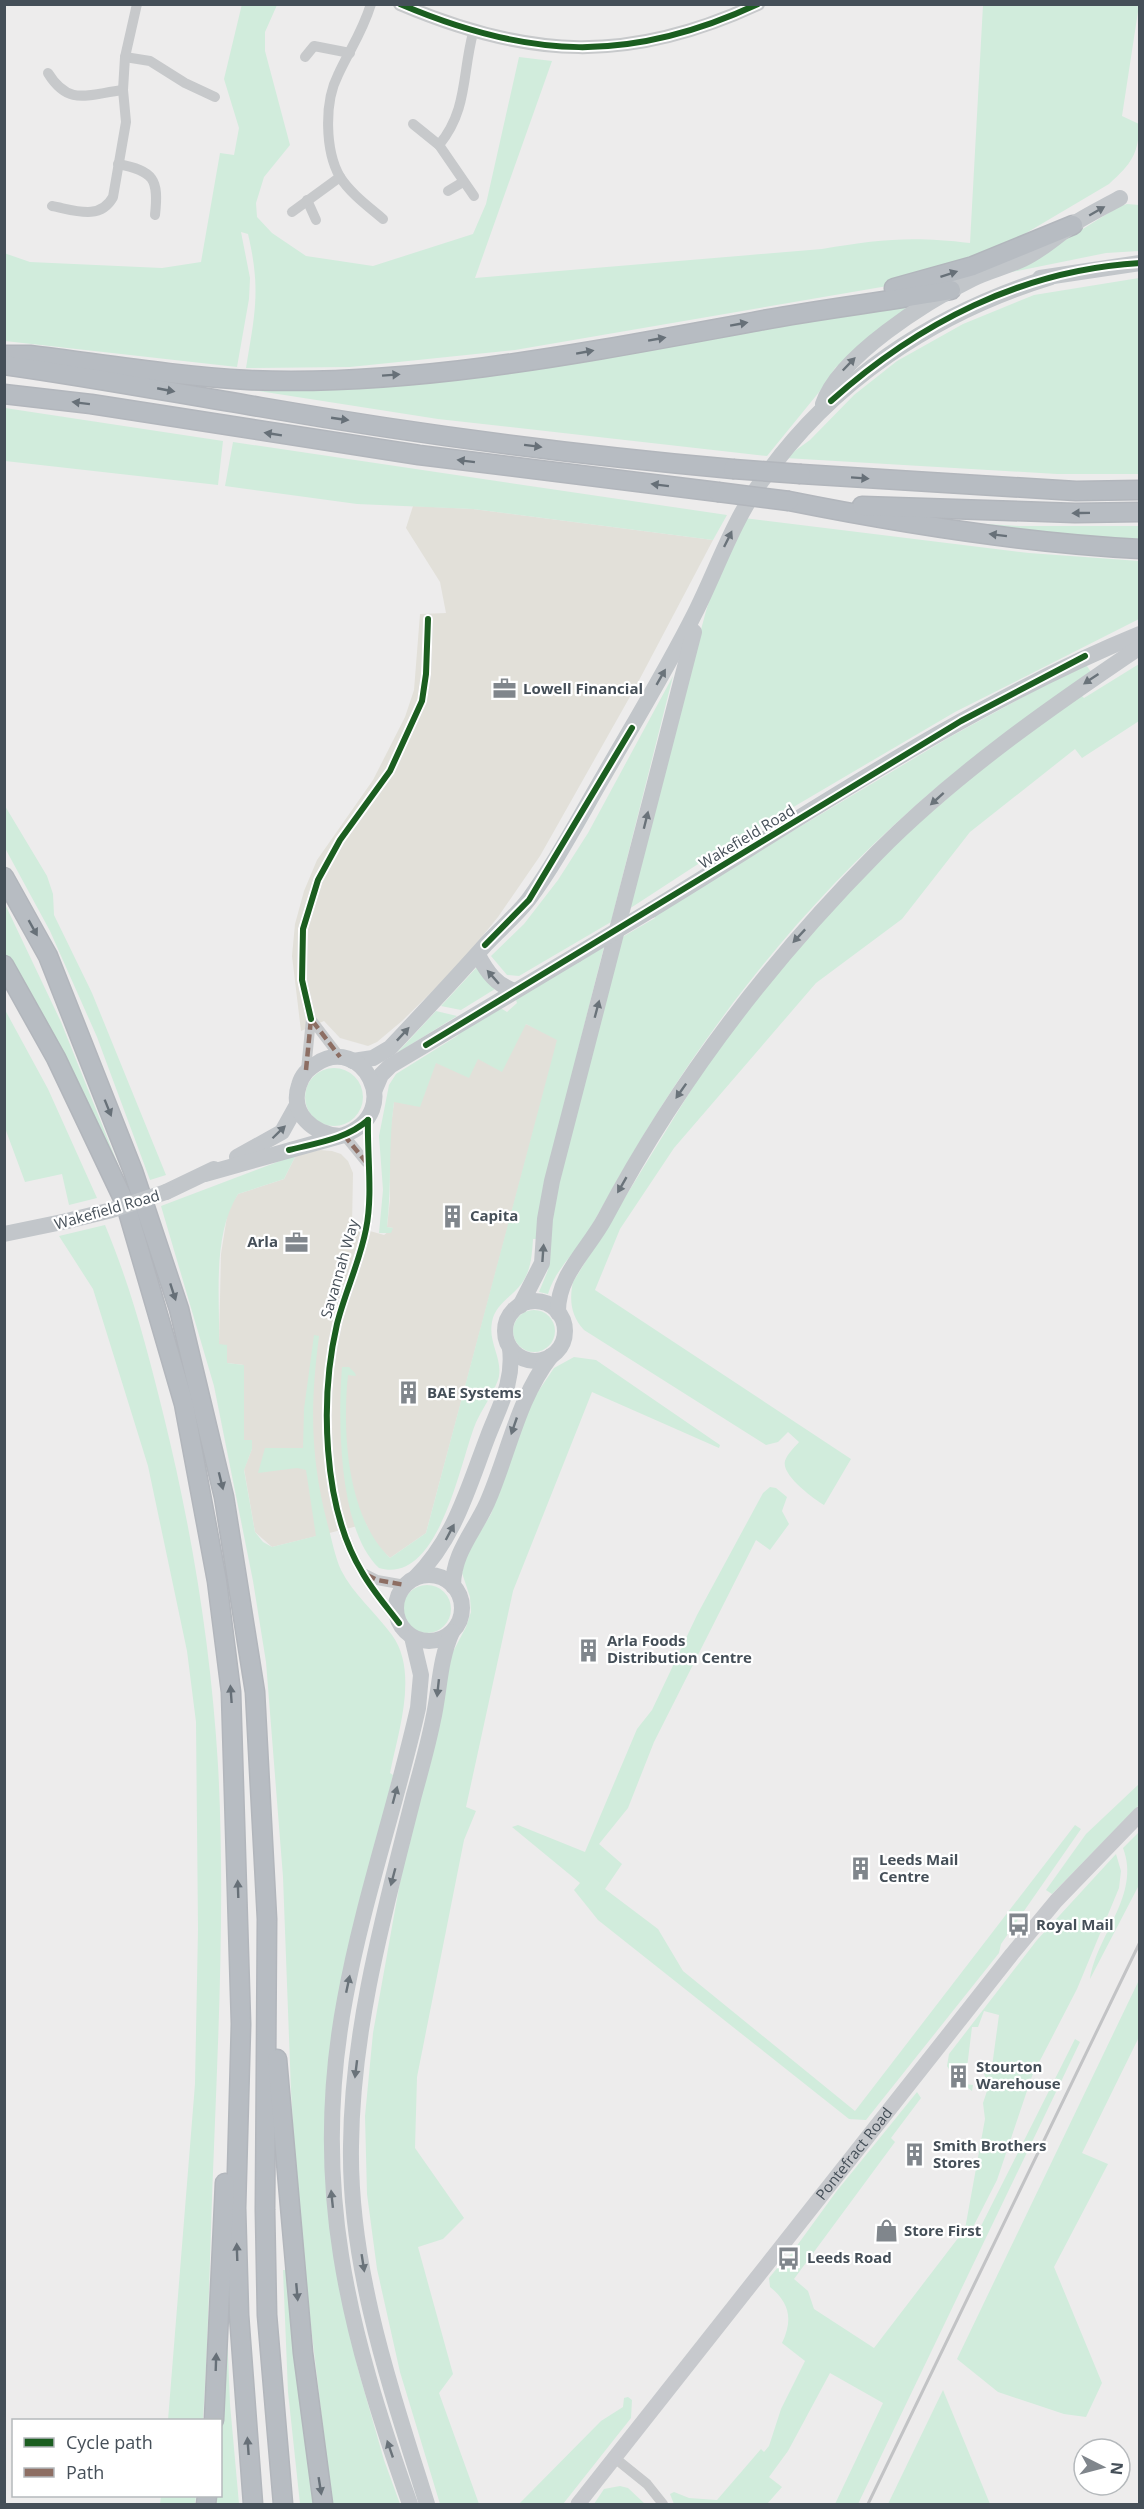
<svg xmlns="http://www.w3.org/2000/svg" width="1144" height="2509" font-family="'Open Sans',sans-serif">
<rect width="100%" height="100%" fill="#edecec"/>
<g fill="#e2e0d9">
<path d="M413,506L473,509L713,540L636,686L540,856L498,917L458,966L402,1021L377,1042L368,1046L340,1038L324,1021L301,1031L292,956L295,924L304,891L317,860L373,780L405,717L414,690L420,614L446,613L440,582L406,528Z"/>
<path d="M526,1024L558,1039L426,1533L390,1558L375,1544L366,1524L272,1547L255,1532L244,1469L252,1449L244,1440V1365L227,1363L219,1344L221,1254L228,1210L238,1194L284,1179L296,1155L320,1150L332,1151L341,1154L348,1161L353,1173L352,1226L384,1235L393,1228L387,1227L390,1199L389,1141L394,1102L436,1063L478,1058Z"/>
</g>
<g fill="#d1ecdc">
<path d="M242,4L277,5L265,32V51L290,145L264,177L256,203L257,217L272,233L306,256L373,266L473,234L486,204L519,57L552,61L475,278L822,249C879,239 913,236 970,243L983,5H1139L1122,116L1139,124C1139,154 1131,164 1109,184L999,249L975,271L515,350L350,367L246,368C255,314 261,289 248,234L241,232L250,278L249,299L237,367L5,341L4,253L30,262L162,268L201,262L220,153L234,155L239,128L224,79Z"/>
<path d="M1127,204L1139,205V251L1106,253L1002,274L1054,247L1118,207Z"/>
<path d="M1139,278V474H1057L785,458L810,440L854,395L897,361L963,324L1034,295Z"/>
<path d="M913,304L835,368L824,386L767,456L438,419L226,386H309Z"/>
<path d="M5,408L223,441L218,485L5,461Z"/>
<path d="M233,442L727,515L713,540L473,509L357,504L225,486Z"/>
<path d="M744,518L1029,553L1139,561V619L955,712L715,853L626,911L706,611L719,570Z"/>
<path d="M939,521L1019,526H1139V543Z"/>
<path d="M1085,663L1091,672C1031,715 970,757 914,807C787,919 686,1054 605,1202C599,1212 593,1223 587,1234C574,1254 555,1270 548,1294L539,1292L548,1270L553,1207L619,939L655,918L653,915L948,738Z"/>
<path d="M1139,664V721L1082,758L1075,749L970,832L902,919L816,983L674,1148L620,1229L595,1290L851,1459L824,1505C814,1499 781,1475 785,1461C787,1454 795,1447 799,1442L788,1432L778,1442L766,1445L584,1330C571,1316 569,1300 573,1282L723,1038L829,911L906,834L984,767L1081,695L1084,698Z"/>
<path d="M673,676L611,922L519,976L507,975L491,956L524,924L558,880L588,833Z"/>
<path d="M5,806L47,876L53,894L54,915L92,993L166,1175L150,1180L97,1037L50,931L5,848Z"/>
<path d="M4,902L61,1022L119,1167L114,1169L46,1027L5,955Z"/>
<path d="M604,947L578,1050L537,1239H533C532,1255 531,1270 522,1283C512,1297 495,1304 492,1322C488,1342 502,1357 499,1376C497,1388 480,1412 475,1425C460,1462 439,1586 379,1568C338,1530 338,1420 342,1367H349L355,1373L356,1376L348,1375C342,1432 347,1517 390,1558L426,1533L557,1040L526,1024L502,1072L478,1059L469,1078L436,1063L420,1107L394,1102C388,1145 392,1185 387,1227L393,1228L391,1233H379L383,1190L379,1136L389,1085L396,1074L457,1036L465,1028L499,1007L507,1012L517,1003L515,997Z"/>
<path d="M477,967L495,989L461,1010L441,1006Z"/>
<path d="M4,1008L48,1089L97,1198L69,1205L62,1174L25,1182L5,1128Z"/>
<path d="M436,1011L457,1016L397,1053Z"/>
<circle cx="334" cy="1097" r="29"/>
<path d="M296,1155L284,1179L238,1194C212,1236 220,1296 219,1344L227,1345V1363L244,1365V1440H252V1449L244,1470L255,1532L263,1542L272,1547L316,1536L306,1470L297,1468L258,1473L265,1448H303L304,1409L314,1335L319,1336C310,1406 310,1457 328,1526C332,1540 335,1557 341,1570C353,1594 376,1613 392,1635C419,1672 398,1732 390,1773L393,1775L336,2014L341,2290L358,2369L384,2460L400,2504H332L299,2225L291,2091L283,1877L266,1662L253,1581L214,1386L161,1206Z"/>
<path d="M105,1225C131,1287 148,1352 164,1417C192,1531 211,1647 218,1765C225,1892 219,2020 214,2147C210,2238 209,2330 203,2420H168L195,2084L198,1929L196,1722L187,1651L148,1466L93,1289L59,1236Z"/>
<circle cx="534" cy="1331" r="21"/>
<path d="M574,1357L596,1360L720,1445L719,1448L592,1392L513,1591L466,1807L476,1811L464,1840L417,2077L415,2148L464,2218L443,2239L418,2247L453,2374L439,2393L479,2504H440L400,2372L377,2269L367,2194L365,2116L373,2033L400,1882L447,1663L466,1627L471,1612L470,1597L462,1573L466,1555L491,1514L531,1402L554,1368Z"/>
<path d="M770,1487L776,1488L787,1497L782,1511L789,1524L770,1550L756,1540L654,1742L628,1808L599,1844L622,1864L605,1889L658,1929L683,1971L855,2111L1075,1825L1081,1829L1001,1944L999,1953L866,2120L849,2119L598,1920L574,1890L580,1883L512,1827L518,1825L585,1852L637,1729L652,1710L697,1615L763,1493Z"/>
<circle cx="427" cy="1609" r="24"/>
<path d="M1139,1784V1805L1052,1894L1046,1890L1086,1834Z"/>
<path d="M1139,1832V1885L1090,1979C1097,1934 1141,1895 1123,1848Z"/>
<path d="M1116,1854L1121,1871L1119,1888L1077,1989L1032,2076L997,2180L971,2231L976,2236L1075,2039L1080,2042L858,2504H835L883,2403L830,2373L788,2451L769,2477L782,2487L767,2504H674L670,2494L674,2492L689,2498L717,2500L761,2449L764,2452L769,2446L781,2409L805,2361L782,2343C793,2320 790,2303 770,2287L769,2278L783,2261L785,2262L836,2192L917,2092L921,2098L891,2138L895,2142L794,2279L808,2291L814,2309L874,2348L965,2229L985,2119L983,2103L988,2088L984,2073L991,2074L999,2015L984,2011L978,2027H972L965,2084L973,2085L972,2091L959,2081L963,2075L958,2071L953,2076L947,2066L949,2054L1037,1940Z"/>
<path d="M1139,1980V2037L1082,2153L1108,2164L1054,2267L1102,2383L1086,2417L1064,2414L998,2392L957,2359Z"/>
<path d="M283,2270H289L318,2504H300L288,2392Z"/>
<path d="M225,2283L230,2404L239,2504H210L212,2496H220Z"/>
<path d="M943,2390L990,2504H888Z"/>
<path d="M628,2397L632,2400L631,2418L563,2504H519L601,2421L623,2407L624,2398Z"/>
<path d="M620,2486L628,2488L645,2504H594L604,2489Z"/>
<path d="M161,2496H196L195,2504H160Z"/>
</g>
<g fill="none" stroke-linecap="round" stroke-linejoin="round">
<defs>
<g id="motorway">
<path d="M894,288L973,266L1073,225"/>
<path d="M4,355H30C103,364 175,376 248,380C415,387 589,352 753,322C819,309 885,302 951,290"/>
<path d="M4,365C90,377 175,393 260,407C415,434 577,455 733,469"/>
<path d="M4,394L91,404L419,455L718,492"/>
<path d="M801,474L1076,491L1140,490"/>
<path d="M789,501C904,524 1022,543 1140,549"/>
<path d="M862,506L1075,513L1140,512"/>
<path d="M4,877L48,956L133,1171L179,1309L224,1497L255,1692L267,1919L265,2210L267,2315L283,2504"/>
<path d="M4,965L56,1058L126,1205L184,1404L217,1581L231,1692L241,2024L236,2208L239,2315L253,2504"/>
<path d="M277,2059L303,2353L323,2504"/>
<path d="M214,2420L225,2183"/>
<path d="M206,2504L207,2496"/>
</g>
</defs>
<use href="#motorway" stroke="#b2b6bc" stroke-width="21"/>
<g stroke="#c7c9cb" stroke-width="10">
<path d="M371,4C362,33 350,49 338,75C324,102 325,151 340,177C350,193 369,207 383,219"/>
<path d="M473,33C462,74 468,110 439,145L474,196"/>
<path d="M125,57L150,61L185,83L215,97"/>
<path d="M305,57L314,46L350,53"/>
<path d="M48,73C69,107 88,94 123,90"/>
<path d="M413,124L439,145"/>
<path d="M118,164C154,171 159,179 155,215"/>
<path d="M448,191L463,182"/>
<path d="M307,200L316,220"/>
<path d="M52,206C74,210 100,221 113,197L126,122L123,90L125,57L137,4"/>
<path d="M292,212L340,177"/>
<path d="M311,1019L302,980L303,929L318,880L340,840L390,771L422,701L426,674L428,619"/>
<path d="M306,1070L311,1019L340,1057"/>
<path d="M368,1120C367,1155 373,1195 366,1229C360,1261 345,1292 337,1324C320,1397 322,1506 362,1572C372,1590 387,1607 399,1623"/>
<path d="M344,1135L366,1162"/>
<path d="M365,1574L377,1580L405,1585"/>
<path d="M616,2459L647,2484L663,2504"/>
</g>
<path stroke="#c7c9cb" stroke-width="14" d="M400,4C529,59 629,64 758,4"/>
<path stroke="#c7c9cd" stroke-width="15" id="s1" d="M578,2504L1012,1954L1056,1901L1140,1814"/>
<g stroke="#c2c6ca" stroke-width="16">
<path d="M1040,278L1140,263"/>
<path d="M823,404C839,356 927,301 972,279C988,271 1006,267 1023,259C1042,250 1056,237 1072,225C1087,215 1104,207 1120,198"/>
<path d="M651,910C808,814 968,704 1140,634"/>
<path d="M478,955C487,972 496,985 515,991"/>
<path d="M353,1061L373,1058L390,1048C422,1014 455,979 486,944C500,929 517,915 529,899C557,861 579,818 603,777C634,723 667,669 695,613C717,569 732,523 761,482C831,381 934,313 1051,277"/>
<path d="M375,1089L381,1075L390,1066L576,955"/>
<path d="M237,1157L282,1132L297,1105"/>
<path d="M205,1174L344,1135C406,1111 361,1033 316,1064C307,1070 302,1075 299,1085C289,1114 314,1134 340,1136"/>
<path d="M166,1192L214,1169"/>
<path d="M4,1234L67,1221"/>
<circle cx="535" cy="1331" r="30"/>
<path d="M520,1306L542,1263L545,1219L552,1181L694,632"/>
<path d="M558,1313C557,1275 588,1250 605,1218C676,1084 770,961 877,853C955,774 1048,709 1140,647"/>
<circle cx="429" cy="1608" r="33"/>
<path d="M415,1578C455,1538 468,1488 488,1436C500,1405 514,1382 510,1348"/>
<path d="M453,1586C453,1553 474,1532 487,1503C509,1453 517,1400 551,1356"/>
<path d="M410,2504C348,2330 310,2185 345,1999C363,1900 396,1806 418,1708L421,1675L412,1637"/>
<path d="M427,2504C391,2389 349,2269 351,2146C352,2027 385,1910 414,1795C421,1770 428,1745 433,1720C440,1689 439,1661 452,1632"/>
</g>
<use href="#motorway" stroke="#b7bcc2" stroke-width="18"/>
<path stroke="#c2c3c5" stroke-width="3" d="M868,2504L1140,1942"/>
<defs>
<g id="motorway-bridge">
<path d="M733,469L801,474"/>
<path d="M718,492L789,501"/>
</g>
</defs>
<use href="#motorway-bridge" stroke="#b2b6bc" stroke-width="21" stroke-linecap="butt"/>
<g stroke="#c2c6ca" stroke-width="16">
<path d="M576,955L651,910"/>
<path d="M67,1221L112,1210L166,1192"/>
</g>
<use href="#motorway-bridge" stroke="#b7bcc2" stroke-width="18"/>
<g stroke="#8d6e63" stroke-width="4.5" stroke-dasharray="9 4.5" stroke-linecap="butt">
<path d="M306,1070L311,1019L340,1057"/>
<path d="M344,1135L366,1162"/>
<path d="M367,1575L377,1580L405,1585"/>
</g>
<defs>
<g id="cycleway">
<path d="M400,4C529,59 629,64 758,4"/>
<path d="M831,401C918,323 1022,270 1140,263"/>
<path d="M485,945L529,900L632,728"/>
<path d="M311,1019L302,980L303,929L318,880L340,840L390,771L422,701L426,674L428,619"/>
<path d="M426,1045L961,721L1085,656"/>
<path d="M368,1120C367,1155 373,1195 366,1229C360,1261 345,1292 337,1324C320,1397 322,1506 362,1572C372,1590 387,1607 399,1623"/>
<path d="M289,1150C316,1143 347,1139 368,1120"/>
</g>
</defs>
<use href="#cycleway" stroke="#fff" stroke-width="10"/>
<use href="#cycleway" stroke="#1b5e20" stroke-width="6"/>
</g>
<defs><path id="oneway-solid" d="M-6-.8H1V-3.2L6.5 0L1 3.2V.8H-6Z" transform="scale(1.5)"/></defs>
<g fill="#6a737a">
<use href="#oneway-solid" transform="translate(1097 211) rotate(-30)"/>
<use href="#oneway-solid" transform="translate(849 364) rotate(-46)"/>
<use href="#oneway-solid" transform="translate(728 539) rotate(-64)"/>
<use href="#oneway-solid" transform="translate(661 677) rotate(-60)"/>
<use href="#oneway-solid" transform="translate(1091 679) rotate(146)"/>
<use href="#oneway-solid" transform="translate(937 799) rotate(138)"/>
<use href="#oneway-solid" transform="translate(646 820) rotate(-76)"/>
<use href="#oneway-solid" transform="translate(799 936) rotate(133)"/>
<use href="#oneway-solid" transform="translate(493 977) rotate(-131)"/>
<use href="#oneway-solid" transform="translate(597 1009) rotate(-75)"/>
<use href="#oneway-solid" transform="translate(403 1034) rotate(-47)"/>
<use href="#oneway-solid" transform="translate(681 1091) rotate(125)"/>
<use href="#oneway-solid" transform="translate(279 1132) rotate(-44)"/>
<use href="#oneway-solid" transform="translate(622 1185) rotate(120)"/>
<use href="#oneway-solid" transform="translate(543 1253) rotate(-86)"/>
<use href="#oneway-solid" transform="translate(514 1426) rotate(109)"/>
<use href="#oneway-solid" transform="translate(450 1532) rotate(-62)"/>
<use href="#oneway-solid" transform="translate(438 1688) rotate(96)"/>
<use href="#oneway-solid" transform="translate(395 1795) rotate(-75)"/>
<use href="#oneway-solid" transform="translate(393 1877) rotate(105)"/>
<use href="#oneway-solid" transform="translate(348 1984) rotate(-78)"/>
<use href="#oneway-solid" transform="translate(356 2069) rotate(97)"/>
<use href="#oneway-solid" transform="translate(332 2199) rotate(-96)"/>
<use href="#oneway-solid" transform="translate(363 2263) rotate(81)"/>
<use href="#oneway-solid" transform="translate(390 2449) rotate(-109)"/>
</g>
<g fill="#677078">
<use href="#oneway-solid" transform="translate(949 274) rotate(-18)"/>
<use href="#oneway-solid" transform="translate(739 324) rotate(-10)"/>
<use href="#oneway-solid" transform="translate(657 339) rotate(-10)"/>
<use href="#oneway-solid" transform="translate(585 352) rotate(-10)"/>
<use href="#oneway-solid" transform="translate(391 375) rotate(-4)"/>
<use href="#oneway-solid" transform="translate(166 390) rotate(11)"/>
<use href="#oneway-solid" transform="translate(81 403) rotate(-173)"/>
<use href="#oneway-solid" transform="translate(340 419) rotate(8)"/>
<use href="#oneway-solid" transform="translate(273 434) rotate(-171)"/>
<use href="#oneway-solid" transform="translate(533 446) rotate(7)"/>
<use href="#oneway-solid" transform="translate(466 461) rotate(-173)"/>
<use href="#oneway-solid" transform="translate(860 478) rotate(4)"/>
<use href="#oneway-solid" transform="translate(660 485) rotate(-173)"/>
<use href="#oneway-solid" transform="translate(1081 513) rotate(179)"/>
<use href="#oneway-solid" transform="translate(998 535) rotate(-173)"/>
<use href="#oneway-solid" transform="translate(33 928) rotate(61)"/>
<use href="#oneway-solid" transform="translate(108 1108) rotate(68)"/>
<use href="#oneway-solid" transform="translate(173 1292) rotate(72)"/>
<use href="#oneway-solid" transform="translate(221 1481) rotate(76)"/>
<use href="#oneway-solid" transform="translate(231 1694) rotate(-94)"/>
<use href="#oneway-solid" transform="translate(238 1889) rotate(-92)"/>
<use href="#oneway-solid" transform="translate(237 2252) rotate(-92)"/>
<use href="#oneway-solid" transform="translate(297 2292) rotate(85)"/>
<use href="#oneway-solid" transform="translate(216 2362) rotate(-88)"/>
<use href="#oneway-solid" transform="translate(248 2446) rotate(-94)"/>
<use href="#oneway-solid" transform="translate(320 2486) rotate(81)"/>
</g>
<defs>
<symbol id="office-bare" viewBox="-9 -9 18 18"><path d="M-6-3h4V-5.5h4V-3h4V5H-6ZM-1-4.5V-3h2v-1.5ZM-6 0V1H6V0Z" fill="#80868c" stroke="#fff" stroke-width="2.5" paint-order="stroke"/></symbol>
<symbol id="building-bare" viewBox="-9 -9 18 18"><path d="M-4-6H4V6H1V3H-1V6H-4ZM-2.5-4.3h1.7v1.8h-1.7ZM.8-4.3h1.7v1.8H.8ZM-2.5-1h1.7V.8h-1.7ZM.8-1h1.7V.8H.8Z" fill="#80868c" stroke="#fff" stroke-width="2.5" paint-order="stroke"/></symbol>
<symbol id="bus-bare" viewBox="-9 -9 18 18"><path d="M-5-6H5V4H4V6H2V4H-2V6H-4V4H-5ZM-3.5-4V0h7V-4ZM-3.5 1.2v1.5H-2V1.2ZM2 1.2v1.5H3.5V1.2Z" fill="#80868c" stroke="#fff" stroke-width="2.5" paint-order="stroke"/></symbol>
<symbol id="shop-bare" viewBox="-9 -9 18 18"><path d="M-5-2.5h2.3a2.7 3.5 0 0 1 5.4 0H5L5.5 6h-11ZM-1.5-2.5h3a1.5 2.3 0 0 0-3 0Z" fill="#80868c" stroke="#fff" stroke-width="2.5" paint-order="stroke"/></symbol>
</defs>
<g fill-rule="evenodd">
<use href="#office-bare" x="488" y="672" width="33" height="33"/>
<use href="#building-bare" x="436" y="1200" width="33" height="33"/>
<use href="#office-bare" x="280" y="1226" width="33" height="33"/>
<use href="#building-bare" x="392" y="1376" width="33" height="33"/>
<use href="#building-bare" x="572" y="1634" width="33" height="33"/>
<use href="#building-bare" x="844" y="1852" width="33" height="33"/>
<use href="#bus-bare" x="1002" y="1908" width="33" height="33"/>
<use href="#building-bare" x="942" y="2060" width="33" height="33"/>
<use href="#building-bare" x="898" y="2138" width="33" height="33"/>
<use href="#shop-bare" x="870" y="2214" width="33" height="33"/>
<use href="#bus-bare" x="772" y="2242" width="33" height="33"/>
</g>
<g text-anchor="middle" stroke-width="4.5" stroke-linejoin="round" paint-order="stroke">
<g font-size="15" font-weight="bold" fill="#454f58" stroke="#fff" text-anchor="start">
<text x="523" y="694">Lowell Financial</text>
<text x="470" y="1221">Capita</text>
<text x="278" y="1247" text-anchor="end">Arla</text>
<text x="427" y="1398">BAE Systems</text>
<text x="607" y="1646">Arla Foods<tspan x="607" dy="17">Distribution Centre</tspan></text>
<text x="879" y="1865">Leeds Mail<tspan x="879" dy="17">Centre</tspan></text>
<text x="1036" y="1930">Royal Mail</text>
<text x="976" y="2072">Stourton<tspan x="976" dy="17">Warehouse</tspan></text>
<text x="933" y="2151">Smith Brothers<tspan x="933" dy="17">Stores</tspan></text>
<text x="904" y="2236">Store First</text>
<text x="807" y="2263">Leeds Road</text>
</g>
<g font-size="15" fill="#454f58" stroke="#fff">
<text transform="translate(747 837) rotate(-31)" y="5">Wakefield Road</text>
<text transform="translate(107 1210) rotate(-16)" y="5">Wakefield Road</text>
<text transform="translate(340 1269) rotate(-74)" y="5">Savannah Way</text>
<text dy="5" stroke="none"><textPath href="#s1" startOffset="446">Pontefract Road</textPath></text>
</g>
</g>
<rect width="1144" height="2509" fill="none" stroke="#454f58" stroke-width="12"/>
<rect x="12" y="2419" width="210" height="78" fill="#ffffff" stroke="#b5b9bc" stroke-width="1.5"/>
<rect x="24" y="2438" width="30" height="9" fill="#1b5e20" stroke="#b5b9bc" stroke-width="1.5"/>
<text x="66" y="2449" font-size="18" fill="#454f58">Cycle path</text>
<rect x="24" y="2468" width="30" height="9" fill="#8d6e63" stroke="#b5b9bc" stroke-width="1.5"/>
<text x="66" y="2479" font-size="18" fill="#454f58">Path</text>
<g transform="translate(1102 2467) rotate(96)"><circle r="28" fill="#ffffff" stroke="#b5b9bc" stroke-width="1.5"/>
<path d="M0-4.5L10 22L0 15L-10 22Z" fill="#80868c"/>
<text y="-9" font-size="16" font-weight="bold" text-anchor="middle" fill="#454f58">N</text>
</g>
</svg>
